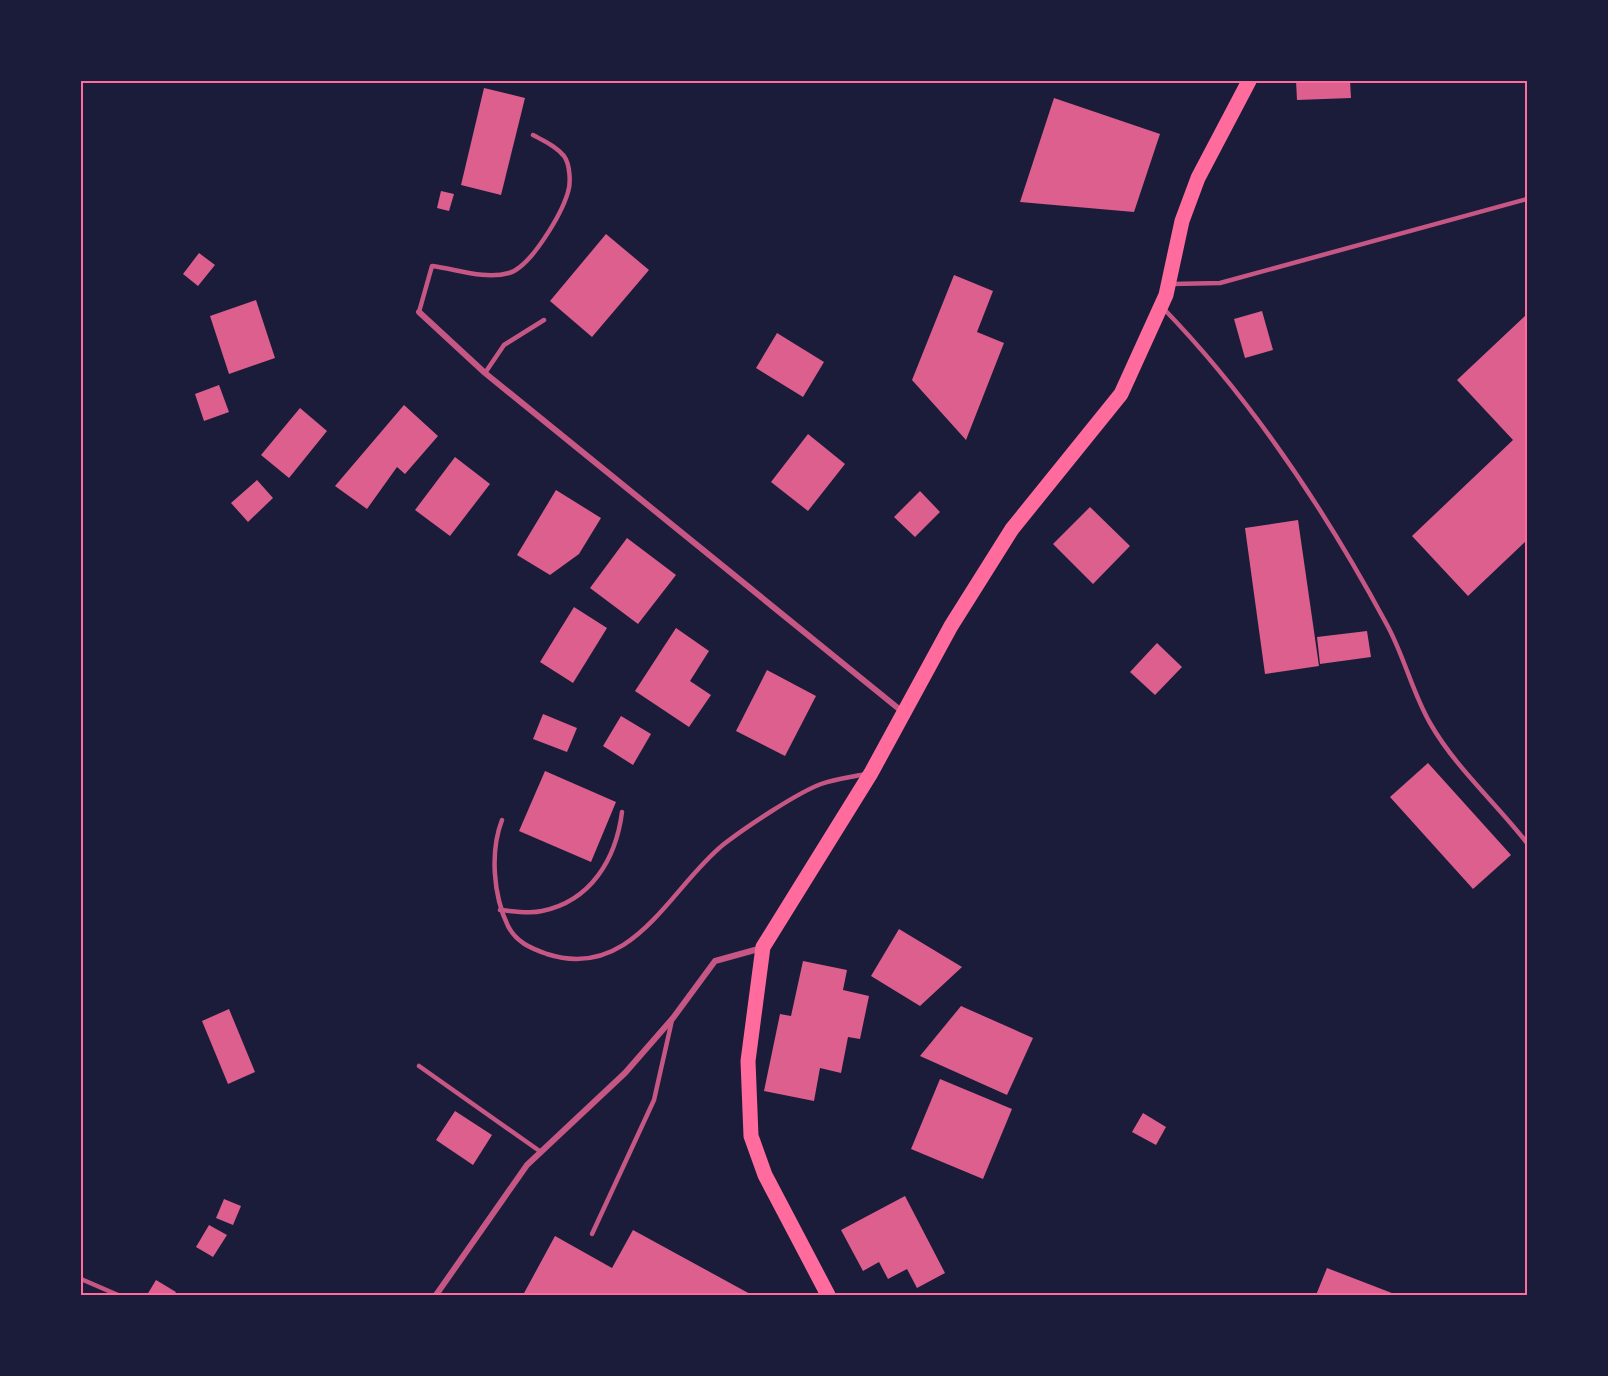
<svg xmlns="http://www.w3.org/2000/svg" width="1608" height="1376" font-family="'Fira Sans Condensed',sans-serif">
<rect width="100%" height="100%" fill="#1b1b3a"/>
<g fill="#dd5f8e">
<path d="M1296,81H1350L1351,98L1297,100Z"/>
<path d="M484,88L525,98L501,195L461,185Z"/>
<path d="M1054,98L1160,134L1134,212L1020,202Z"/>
<path d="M441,191L454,194L449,211L437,208Z"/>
<path d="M606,234L649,270L592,337L550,301Z"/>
<path d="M199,253L215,265L198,286L183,274Z"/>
<path d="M954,275L993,291L977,332L1004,343L966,440L912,380Z"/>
<path d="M256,300L275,358L229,374L210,316Z"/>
<path d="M1262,311L1273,350L1245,358L1234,319Z"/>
<path d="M1527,314V540L1468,596L1412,536L1513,440L1457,380Z"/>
<path d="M777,333L824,362L803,397L756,368Z"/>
<path d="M219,385L229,412L204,421L195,394Z"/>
<path d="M404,405L438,436L405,474L397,467L367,509L335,486Z"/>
<path d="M300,408L327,431L289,478L261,455Z"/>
<path d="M808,434L845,464L808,511L771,482Z"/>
<path d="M455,457L490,484L450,536L415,510Z"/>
<path d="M257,480L273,498L248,522L231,503Z"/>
<path d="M556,490L601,518L579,554L550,575L517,555Z"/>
<path d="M920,491L940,512L915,537L894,517Z"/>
<path d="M1090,507L1130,546L1093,584L1053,544Z"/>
<path d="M1298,520L1319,666L1265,674L1245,528Z"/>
<path d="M627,538L676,575L638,624L590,588Z"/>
<path d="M574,607L607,628L573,683L540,662Z"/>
<path d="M676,628L709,651L690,681L711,695L689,727L635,691Z"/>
<path d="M1367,631L1371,657L1320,664L1317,637Z"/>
<path d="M1157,643L1182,667L1155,695L1130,672Z"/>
<path d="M767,670L816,696L785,756L736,731Z"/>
<path d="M543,714L577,728L567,752L533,739Z"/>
<path d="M621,716L651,734L633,765L603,746Z"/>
<path d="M1428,763L1511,855L1473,889L1390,797Z"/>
<path d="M545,771L616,802L591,862L519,831Z"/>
<path d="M899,929L962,967L920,1006L871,976Z"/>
<path d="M803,961L847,970L843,990L869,996L860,1039L848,1037L841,1073L820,1068L814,1101L764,1091L780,1014L791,1016Z"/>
<path d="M961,1006L1033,1038L1007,1095L920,1056Z"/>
<path d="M229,1009L255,1072L228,1084L202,1021Z"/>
<path d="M940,1079L1012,1109L983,1179L911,1149Z"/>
<path d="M455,1111L492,1135L473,1165L436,1140Z"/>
<path d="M1143,1113L1166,1127L1156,1145L1132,1132Z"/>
<path d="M905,1196L945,1273L917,1288L907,1269L888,1279L879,1262L863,1271L841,1230Z"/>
<path d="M224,1199L241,1206L233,1225L216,1218Z"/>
<path d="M209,1225L227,1235L213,1257L196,1247Z"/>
<path d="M633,1230L752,1295H523L555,1236L612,1268Z"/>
<path d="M1327,1268L1397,1295H1316Z"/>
<path d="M156,1280L176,1292L174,1295H147Z"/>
</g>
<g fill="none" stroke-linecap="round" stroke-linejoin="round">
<g stroke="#c65784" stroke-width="4.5">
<path d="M1172,284L1220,283L1527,199"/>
<path d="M1163,308C1253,401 1325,510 1386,623C1404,655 1412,692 1430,723C1455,767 1496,803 1527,843"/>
<path d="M419,312L432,266C456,269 485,280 509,273C531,267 562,213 568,192C571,183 570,164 564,156C556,146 544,141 533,135"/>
<path d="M485,373L504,345L544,320"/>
<path d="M502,820C490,851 493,895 508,926C516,942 530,948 547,954C633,982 670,887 724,844C746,827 797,793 821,784C835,779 851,777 866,774"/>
<path d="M500,910C513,911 529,914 542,911C591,901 616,859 622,812"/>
<path d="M419,1066L541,1152"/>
<path d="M592,1234L654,1100L672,1020"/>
<path d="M81,1279L118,1295"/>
</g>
<g stroke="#c65784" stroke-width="6">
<path d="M419,312L485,373L904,713"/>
<path d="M436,1295L527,1165L625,1073L673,1018L715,961L762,948"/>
</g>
<path stroke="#ff6b9d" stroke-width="15" d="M828,1295L765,1175L751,1136L748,1061L763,947L871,773L951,626L1012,529L1121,394L1166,295L1182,221L1198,178L1249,81"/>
</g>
<rect width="1608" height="1376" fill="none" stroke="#1b1b3a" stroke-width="165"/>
<rect x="82" y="82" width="1444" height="1212" fill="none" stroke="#ff6b9d" stroke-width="2"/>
</svg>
